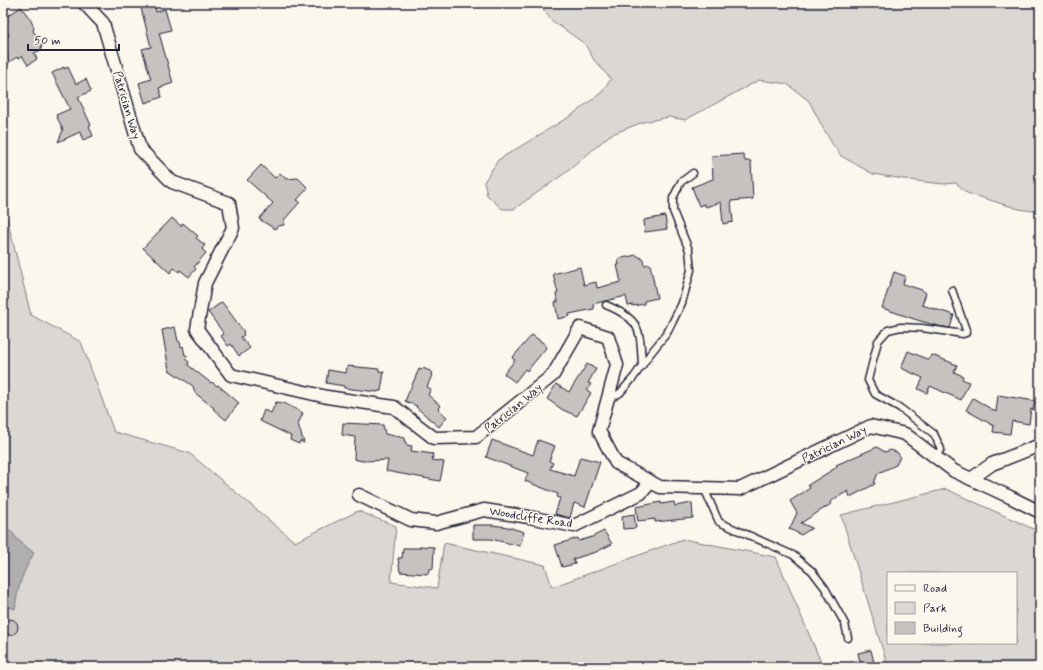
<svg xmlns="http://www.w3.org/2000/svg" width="1043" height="670" font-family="Mynerve,sans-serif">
<rect width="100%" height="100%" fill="#fbf7ec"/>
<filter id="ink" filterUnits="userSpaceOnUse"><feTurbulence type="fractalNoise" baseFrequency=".025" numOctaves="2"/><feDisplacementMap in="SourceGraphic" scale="8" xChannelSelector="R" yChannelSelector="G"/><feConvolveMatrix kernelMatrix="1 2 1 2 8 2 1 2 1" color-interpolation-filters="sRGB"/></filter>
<g filter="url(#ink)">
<g fill="#dbd8d3" stroke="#7e7d87" fill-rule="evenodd">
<path d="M539,3H1040V212L1019,209L967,193L956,183L943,184L916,181L873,174L841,156L833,145L823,128L809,101L787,84L759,80L685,120L669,117L643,122L610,135L568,171L514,209H502L487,195L484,182L498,160L572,115L602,92L611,79L594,60L585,44L551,20Z"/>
<path d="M3,202L31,315L81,342L114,432L189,453L295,542L358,511L396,526L391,582L437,588L444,543L545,565L552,587L683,539L776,557L823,667H3Z"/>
<path d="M946,489L1040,532V667H888L841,515ZM888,573H1016V643H888Z"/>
</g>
<path fill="#b1aeb0" stroke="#787681" d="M5,530H10L18,540L34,553C22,574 18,585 15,609L3,605V532Z"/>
<g fill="#c6c2c0" stroke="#22223b">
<path d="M145,3H154L156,12L165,9L166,13L171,30L159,33L173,83L159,88L162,97L145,103L139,83L151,79L142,49L151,47L140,4Z"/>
<path d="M21,7L31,20L34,28L33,31L42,42L41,50L34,53L37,59L28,65L22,56L18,59L17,57L8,63L7,53L3,47V39L9,35L3,26V19Z"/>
<path d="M64,67V69L68,67L76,84L86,79L91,91L78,97L91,125L89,126L93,136L83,140L80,132L58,142L63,130L56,115L70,109L52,73Z"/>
<path d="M743,154L745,161H751L753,199L731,201L733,222L723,224L721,202L706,207L704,204L699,206L692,187L713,179L712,156Z"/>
<path d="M261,165L275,178L280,173L286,179L298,178L308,188L297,200L300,202L284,220V225L278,226L275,229L259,219L273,203L247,180Z"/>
<path d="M665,216L667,229L645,232L644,220Z"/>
<path d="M172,218L181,226L183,223L198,236L196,238L205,245L202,249L206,253L194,267L196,269L189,277L180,270L179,272L174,268L170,273L143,248Z"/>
<path d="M636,255L643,259L644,265L650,264L657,298L644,301V304L633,306V305L628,306L626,296L605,301L593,304L594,309L569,314L570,316L558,319L555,302H558L556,294L558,293L553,274L580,267L584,285L596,282L597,288L621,282L617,265H619L618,259Z"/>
<path d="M894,272L905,276L903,284L922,290L926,293L922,305L954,315L950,328L938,326L917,320L882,308Z"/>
<path d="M222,302L244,332L243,333L244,335L241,337L250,348L239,356L231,344L228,346L221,336L224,334L208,312Z"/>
<path d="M175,327L178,341L180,342L181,347L183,346L185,355L188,356L185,359L189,362L188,365L211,383L212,382L217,386L218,385L239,403L226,420L213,409L214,408L195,393L193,386L169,370L162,330Z"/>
<path d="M532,335L546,345L545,347L546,348L527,371L525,369L515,382L504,374L515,360L512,358Z"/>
<path d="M908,351L929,360L932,355L957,365L954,372L963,376L962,379L969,382L961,400L930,386L927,393L918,389L923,378L901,368Z"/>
<path d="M587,364L596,369L588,383L591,384L587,390L591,393L577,416L563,410L547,399L556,384L569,392Z"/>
<path d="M347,366L379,369V371L384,372L381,391H378V392L344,388V386L326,383L328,370L346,373Z"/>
<path d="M423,368L432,372L431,375H432L427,387L431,389L428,395L441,406L438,409L447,417L439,427L416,407L417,406L405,401L419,369L421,370Z"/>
<path d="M998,395L1035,401L1033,410L1031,409L1029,424L1012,421L1010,434L993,432L994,426L966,410L973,398L996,412Z"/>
<path d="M276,402L284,403L303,413L298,424L304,443L300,441L299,444L290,440L291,436L260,421L264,410L271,413Z"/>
<path d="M343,423L383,425L385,434L405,438L404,441L406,442V445L412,446L411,451L433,454L432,460L444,462L440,481L386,471L388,460L362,461L354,459L355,437L342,435Z"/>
<path d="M492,440L533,455L538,440L555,446L549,461L553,463L550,469L574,476L580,457L600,462L585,507L574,503L570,518L555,514L560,498L557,497L558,494L525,481L528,473L486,457Z"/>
<path d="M877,447L885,452L891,450L898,453L900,457L896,465L878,473L874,483L875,484L850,497L848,491L830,502L831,504L801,523L812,528L801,535L790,529L789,530L797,513L790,501L810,488L808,485L837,467L836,465Z"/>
<path d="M661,502V504L674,502L675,506L692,503L693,518L655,522V519L638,521L636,507Z"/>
<path d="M634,514L636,528L623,529L622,516Z"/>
<path d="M473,525H492L508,527L524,532L520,546L491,539H473Z"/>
<path d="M604,531L612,544L596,552L573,559L575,564L562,567L555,545L578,538L579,541L592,537Z"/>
<path d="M420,546L434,547L433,569H429L428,574L400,572L398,558H402L403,548H420Z"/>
<circle cx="10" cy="627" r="8"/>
<path d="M871,650L875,667H861L858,653Z"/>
</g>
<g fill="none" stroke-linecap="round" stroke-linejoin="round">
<defs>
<g id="lane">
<path d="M606,305C642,320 640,330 642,366"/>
<path d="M609,399L620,393L634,377L650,354L667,333L682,303L691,270L689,250L673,211V198L681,182L693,173"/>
<path d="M935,457L941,449L934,434L900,408L875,394L868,380L878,341L888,330L901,327L922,328L963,334L966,333V330L952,290"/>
<path d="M704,488L719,522L793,555L812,571L825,588L845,624L848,638"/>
</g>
<g id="street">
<path d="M84,3L103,23L140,149L172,182L229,203L233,228L205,283L197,329L231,375L327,397L394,407L434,438L476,437L553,375L580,328L608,337L617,365L599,431L616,463L660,487L740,489L871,426L905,434L954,471L1010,497L1040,512"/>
<path d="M971,479L992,464L1040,445"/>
<path d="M359,495L411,520L436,523L484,510L529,517L574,526L641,493L651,482"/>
</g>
</defs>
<use href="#lane" stroke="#22223b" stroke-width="9"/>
<use href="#street" stroke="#22223b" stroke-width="15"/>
<use href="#lane" stroke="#fbf7ec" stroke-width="6"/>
<use href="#street" stroke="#fbf7ec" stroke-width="12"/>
</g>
</g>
<g text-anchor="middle" stroke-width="3" stroke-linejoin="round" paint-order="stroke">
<g font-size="12" fill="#22223b" stroke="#fbf7ec">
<text transform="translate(127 105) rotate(74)" y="4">Patrician Way</text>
<text transform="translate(513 408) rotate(-39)" y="4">Patrician Way</text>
<text transform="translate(834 444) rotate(-26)" y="4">Patrician Way</text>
<text transform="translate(531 517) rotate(9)" y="4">Woodcliffe Road</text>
</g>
</g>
<rect width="1043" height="670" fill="none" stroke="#fbf7ec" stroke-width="16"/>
<rect x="8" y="8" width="1027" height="654" fill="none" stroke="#22223b" stroke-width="1.5" filter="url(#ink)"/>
<rect x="887" y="572" width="130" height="72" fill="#fbf7ec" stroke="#a4a2a5"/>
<rect x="895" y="585" width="20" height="6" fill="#fbf7ec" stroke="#a4a2a5"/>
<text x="923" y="592" font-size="12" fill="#22223b">Road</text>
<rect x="895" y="602" width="20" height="12" fill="#dbd8d3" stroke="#a4a2a5"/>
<text x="923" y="612" font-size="12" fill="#22223b">Park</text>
<rect x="895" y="622" width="20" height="12" fill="#c6c2c0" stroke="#a4a2a5"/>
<text x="923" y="632" font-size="12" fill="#22223b">Building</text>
<path d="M28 44v6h91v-6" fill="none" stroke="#22223b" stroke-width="2"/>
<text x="34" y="44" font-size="12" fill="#22223b" stroke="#fbf7ec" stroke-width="3" paint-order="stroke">50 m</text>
</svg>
